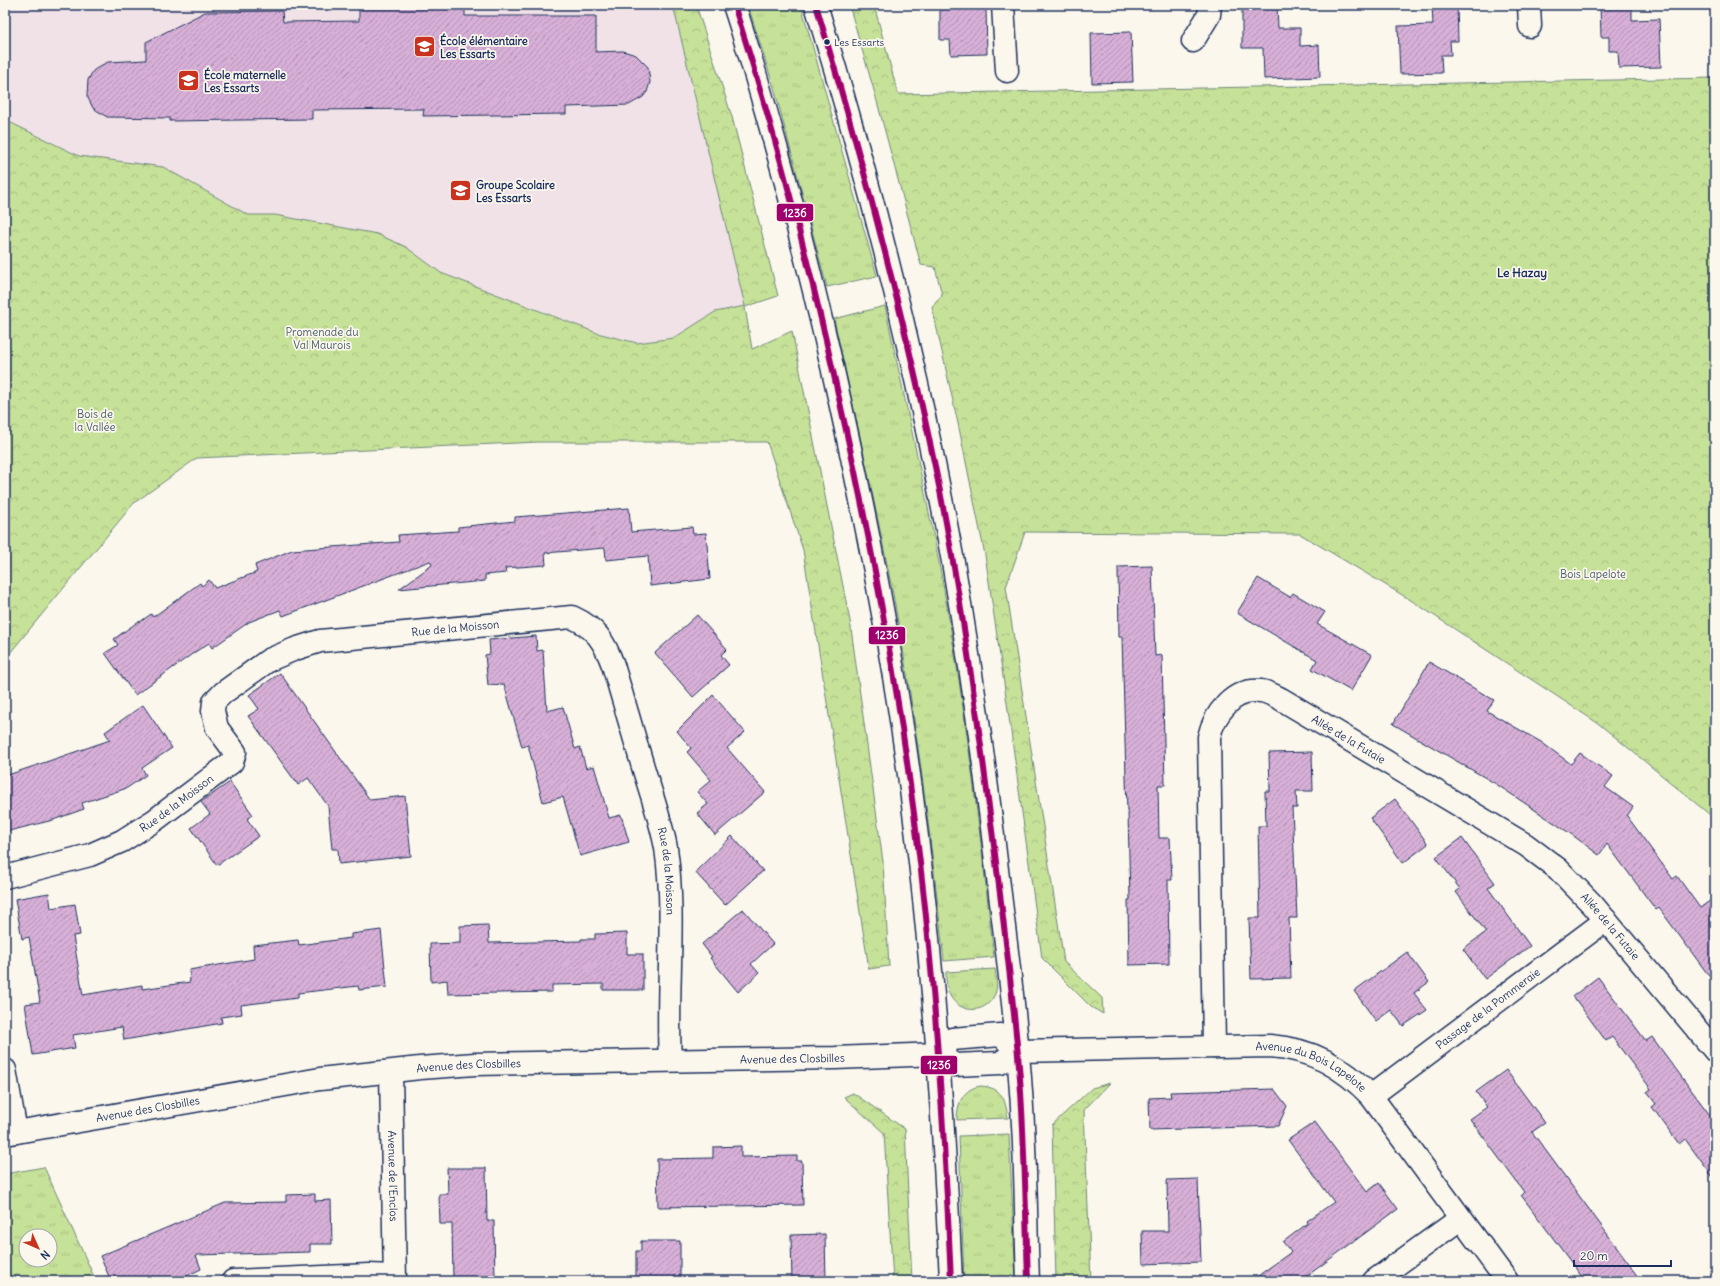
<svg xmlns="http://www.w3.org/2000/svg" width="1720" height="1286" font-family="Delius,sans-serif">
<defs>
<pattern id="grass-tufts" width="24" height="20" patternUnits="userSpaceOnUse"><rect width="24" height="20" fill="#c6e198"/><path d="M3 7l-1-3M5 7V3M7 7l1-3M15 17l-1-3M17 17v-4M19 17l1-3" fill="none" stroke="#aac185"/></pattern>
<pattern id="forest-crowns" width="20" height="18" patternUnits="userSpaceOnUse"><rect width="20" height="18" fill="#c6e198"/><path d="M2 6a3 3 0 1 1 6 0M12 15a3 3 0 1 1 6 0" fill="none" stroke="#aac185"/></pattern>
<pattern id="building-hatch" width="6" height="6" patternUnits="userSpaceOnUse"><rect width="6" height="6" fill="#d8b0d7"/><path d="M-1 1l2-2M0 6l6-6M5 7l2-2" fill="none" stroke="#ae90b2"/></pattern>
</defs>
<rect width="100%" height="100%" fill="#fbf7ec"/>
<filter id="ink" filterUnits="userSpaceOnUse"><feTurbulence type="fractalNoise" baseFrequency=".025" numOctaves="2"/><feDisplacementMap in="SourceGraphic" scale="8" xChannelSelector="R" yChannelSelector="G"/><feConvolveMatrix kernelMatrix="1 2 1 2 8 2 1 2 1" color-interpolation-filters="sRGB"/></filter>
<g filter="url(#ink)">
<path fill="#f0e2e6" d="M5,5H673L745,307L715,312L674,338L637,343L597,333L441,273L406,247L275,215H248L163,167L79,156L5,120Z"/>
<g fill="url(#grass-tufts)" stroke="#70887b" fill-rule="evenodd">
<path d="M748,5H801L877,276L827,287L775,91Z"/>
<path d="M885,306C904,397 925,488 942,579C965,704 980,831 994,957L944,961C931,839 916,716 893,594C875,502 854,410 834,319Z"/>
<path d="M995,969C996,977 998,986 995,994C985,1017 955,1013 948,991C946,985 946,978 946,972Z"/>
<path d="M981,1086C1003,1088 1005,1099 1008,1118L957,1120C957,1104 963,1088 981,1086Z"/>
<path d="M1009,1134L1016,1281H964L959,1136Z"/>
<path d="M44,1167L96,1281H5V1174ZM26,1236H50V1260H26Z"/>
</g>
<g fill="url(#forest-crowns)" stroke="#70887b">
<path d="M673,5H696L732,117L778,296L745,307L752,349L792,331L850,621L883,862L889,966L869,969L803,550L767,442H538L197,458L134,503L5,659V120L79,156L163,167L248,215H275L377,234L406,247L441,273L597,333L637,343L674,338L715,312L745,306Z"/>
<path d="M849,5H874L898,94L1715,78V819L1599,724L1409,599L1300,534L1025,532L1006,587L1064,962L1102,998L1103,1014L1091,1007L1042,958L1008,710L985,555L959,428L932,307L942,295L935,267L921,265L875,94Z"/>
<path d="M1110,1083L1084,1110L1091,1281H1056L1052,1125L1092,1088Z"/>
<path d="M853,1093L905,1129L912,1281H893L884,1133L844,1097Z"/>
</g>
<g fill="url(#building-hatch)" stroke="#1b2f5e">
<path d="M359,5H465V16H596V52L623,51L636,55L648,67L650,82L647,92L643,97L629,105L566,107V114L423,116L424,109L312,110V119L170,121V118L107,117L93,108L87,96L88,80L93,71L100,66L108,62L146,60V42L205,12L282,11L283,22L359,21Z"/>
<path d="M1242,5H1277L1278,28H1300V46L1319,45L1320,77L1264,79L1263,48H1242Z"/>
<path d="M1432,5H1457L1458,41H1450L1451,55H1441L1442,73L1400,74L1398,26L1433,25Z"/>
<path d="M1600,5H1632V20L1659,19L1661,67L1619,68L1618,51H1609V37H1601Z"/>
<path d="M986,8L987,54L951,55L950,40H940V9Z"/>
<path d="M1131,32L1133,82L1092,83L1091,33Z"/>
<path d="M629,508L631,532L692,527L693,534L706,533L710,579L650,586L648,556L606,560L605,548L545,553L546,565L505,568L506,573L485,575V581L399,589L432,565L430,561L283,616L280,610L249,622L212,648L209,643L195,652L135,695L105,653L118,645L114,639L139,621L140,622L151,614L153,617L200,583L202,586L209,580L215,588L257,572L255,565L292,550L399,542L398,535L458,531V527L515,521V517Z"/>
<path d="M1152,566L1155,656L1162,655L1165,785H1158L1159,838H1170L1172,880H1168L1169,964L1129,965L1128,900H1130L1128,812H1127L1122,637H1119L1118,567Z"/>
<path d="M1258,578L1290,597L1293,593L1325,612L1317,624L1372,655L1351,691L1312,669L1317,660L1237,613Z"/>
<path d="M697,615L727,649L721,655L729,665L693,697L655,653Z"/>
<path d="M536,636L537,651L543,650L547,711L563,707L575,749L580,747L586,768L594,766L609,818L621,815L629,842L580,856L563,797L543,802L528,745L522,747L504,684L488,685L485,655L490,654L489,640Z"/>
<path d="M1429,662L1494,700L1487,711L1541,742L1571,764L1580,753L1613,776L1605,787L1633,807L1627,816L1673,879L1677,876L1700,908L1715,897V984L1659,908L1656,910L1607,844L1599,855L1571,834L1496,784L1393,724Z"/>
<path d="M280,673L370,800L405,796L411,856L339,864L338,849H332L328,806L308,778L298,785L248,716L259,709L249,695Z"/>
<path d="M713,695L745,732L727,748L765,792L715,835L697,813L708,804L697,792L711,780L687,752L691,748L677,731Z"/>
<path d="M143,705L172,748L142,768L146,775L127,788L82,803L84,809L53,820L5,832V776L110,740L105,732Z"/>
<path d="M1312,752L1313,791H1296L1297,808H1292L1297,918H1289L1291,978L1251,979L1249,918H1260L1258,826H1266L1265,791H1270L1269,753Z"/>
<path d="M230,782L253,815L247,819L259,836L217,865L191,828L210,814L201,802Z"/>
<path d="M1395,799L1428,844L1403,863L1370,818Z"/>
<path d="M732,836L763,871L725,905L695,872Z"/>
<path d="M1462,838L1495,883L1488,888L1530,946L1485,979L1463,949L1486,932L1456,892L1460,889L1436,857Z"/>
<path d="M49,893L51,908L75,904L80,935L73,936L83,995L142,985V989L190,982L189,970L254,959L253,945L298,940L299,945L351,938V934L381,930L387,987L359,990L358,986L298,993V998L241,1005L242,1014L221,1017L222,1023L124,1040L122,1027L73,1035L75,1048L33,1055L25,1004L40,1002L29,937L22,939L15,899Z"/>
<path d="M743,909L773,944L751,964L759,973L738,992L710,958L712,957L702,944Z"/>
<path d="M488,925L489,943L581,941V939H595V934L627,933V954H643V990H603V984L552,985V992L448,994L447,980L431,982L430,944L460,943V926Z"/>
<path d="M1407,952L1429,982L1414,993L1427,1010L1403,1026L1391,1010L1376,1021L1354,991Z"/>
<path d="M1598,977L1646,1041L1652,1037L1715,1122V1180L1685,1139L1679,1144L1652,1107L1656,1104L1647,1092L1651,1089L1612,1037L1606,1041L1573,996Z"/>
<path d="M1506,1070L1545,1123L1532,1132L1642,1281H1585L1521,1195L1524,1192L1470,1119L1487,1107L1476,1092Z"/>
<path d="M1274,1089L1287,1106L1278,1126L1150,1130L1149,1098L1171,1097L1170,1092Z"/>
<path d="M1315,1122L1367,1192L1379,1183L1398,1209L1300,1281H1251L1291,1252L1283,1242L1308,1223L1307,1221L1334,1202L1288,1140Z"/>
<path d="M741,1146V1157L797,1156V1161H802L803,1205L658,1207L657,1159L713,1158V1147Z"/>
<path d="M447,1168H486L487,1221H494L495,1281H453L452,1224H440L439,1194H448Z"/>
<path d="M1198,1179L1201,1262L1143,1264L1142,1231H1168L1167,1180Z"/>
<path d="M315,1194V1201L331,1200L332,1244H310V1252L196,1255L201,1269L176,1281H111L100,1256L225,1203L286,1202V1195Z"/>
<path d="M825,1234L826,1281H792L791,1235Z"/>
<path d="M641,1241H680V1281H636V1251H641Z"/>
</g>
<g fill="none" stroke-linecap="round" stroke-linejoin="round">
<defs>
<g id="minor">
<path d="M1003,5L1007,71"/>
<path d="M1529,5L1530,26"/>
<path d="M1193,41L1209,15L1210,5"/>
<path id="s1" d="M5,877L90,855L122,841L155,820L232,762L235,752L217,728L213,711L214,702L223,693L269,660L295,649L320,641L572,617C596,628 604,641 613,665C623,699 633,733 643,767C651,793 661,821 666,848C676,918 666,990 670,1060"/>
<path d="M1001,1035L1017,1051L1000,1063L955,1065L938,1054L952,1039Z"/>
<path id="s2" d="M1214,1047L1209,737C1214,714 1234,688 1261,691C1268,692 1275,696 1281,699L1526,845L1558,869L1593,905L1715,1051"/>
<path id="s3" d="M1017,1051L1270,1046C1311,1049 1342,1066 1371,1096L1507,1281"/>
<path d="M5,1070L16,1132"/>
<path id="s4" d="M391,1072L395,1281"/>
<path id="s5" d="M1371,1096L1606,920"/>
<path id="s6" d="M5,1134L320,1079L420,1068L475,1064L835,1058L938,1054"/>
<path d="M233,1281L369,1275L394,1276"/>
<path d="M1374,1281L1460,1219"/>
</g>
<g id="major">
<path d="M734,5C749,50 762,97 775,143C799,229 821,315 840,402C870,538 897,675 914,813C934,968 944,1125 951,1281"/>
<path d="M816,5C872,188 919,373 953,562C971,667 986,772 998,878C1008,960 1019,1042 1023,1125C1026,1177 1026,1229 1028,1281"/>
</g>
</defs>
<use href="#minor" stroke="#1b2f5e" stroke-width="25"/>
<use href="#major" stroke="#1b2f5e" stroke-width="25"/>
<use href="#minor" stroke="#fbf7ec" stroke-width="22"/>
<use href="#major" stroke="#fbf7ec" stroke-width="22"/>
<defs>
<g id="bus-1">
<path d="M734,5C778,141 814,281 844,421C877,570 904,720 921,871C937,1007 945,1144 951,1281"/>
<path d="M816,5C864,165 907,327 940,491C965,619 982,749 998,878C1007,949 1016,1020 1021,1092C1025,1155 1026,1218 1028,1281"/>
</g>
</defs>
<use href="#bus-1" stroke="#fbf7ec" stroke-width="9"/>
<use href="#bus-1" stroke="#a0006e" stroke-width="6"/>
</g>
</g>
<defs>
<symbol id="school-square" viewBox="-11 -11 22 22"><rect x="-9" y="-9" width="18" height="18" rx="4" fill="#c8321e" stroke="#fbf7ec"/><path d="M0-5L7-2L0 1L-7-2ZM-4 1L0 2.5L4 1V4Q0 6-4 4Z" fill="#fff"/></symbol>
</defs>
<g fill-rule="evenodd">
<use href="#school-square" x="412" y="34" width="25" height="25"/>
<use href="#school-square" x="176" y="68" width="25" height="25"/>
<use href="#school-square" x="448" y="178" width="25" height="25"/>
</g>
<circle fill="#1b2f5e" stroke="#fbf7ec" stroke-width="1.5" cx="827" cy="42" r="3.5"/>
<g text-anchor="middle" stroke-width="3.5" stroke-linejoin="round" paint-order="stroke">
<g font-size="10" fill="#1b2f5e" stroke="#fbf7ec" text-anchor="start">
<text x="834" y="46">Les Essarts</text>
</g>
<g font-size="11" font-weight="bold" fill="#1b2f5e" stroke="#fbf7ec" text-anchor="start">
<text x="440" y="45">École élémentaire<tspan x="440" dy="13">Les Essarts</tspan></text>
<text x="204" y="79">École maternelle<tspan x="204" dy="13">Les Essarts</tspan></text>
<text x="476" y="189">Groupe Scolaire<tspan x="476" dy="13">Les Essarts</tspan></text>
</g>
<g font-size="11" fill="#465c6c" stroke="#fbf7ec">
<text x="322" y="336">Promenade du<tspan x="322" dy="13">Val Maurois</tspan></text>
<text x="95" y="418">Bois de<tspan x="95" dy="13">la Vallée</tspan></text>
<text x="1593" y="578">Bois Lapelote</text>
</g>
<g font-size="11" fill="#1b2f5e" stroke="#fbf7ec">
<text dy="4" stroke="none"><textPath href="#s1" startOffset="585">Rue de la Moisson</textPath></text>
<text dy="4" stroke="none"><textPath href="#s2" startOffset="486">Allée de la Futaie</textPath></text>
<text dy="4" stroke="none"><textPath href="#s1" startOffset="189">Rue de la Moisson</textPath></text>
<text dy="4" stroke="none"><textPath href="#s1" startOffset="981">Rue de la Moisson</textPath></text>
<text dy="4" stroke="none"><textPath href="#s2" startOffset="810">Allée de la Futaie</textPath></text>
<text dy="4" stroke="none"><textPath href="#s5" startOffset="146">Passage de la Pommeraie</textPath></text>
<text dy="4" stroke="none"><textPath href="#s6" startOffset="793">Avenue des Closbilles</textPath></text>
<text dy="4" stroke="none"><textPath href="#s6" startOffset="469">Avenue des Closbilles</textPath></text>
<text dy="4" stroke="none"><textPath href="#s3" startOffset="299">Avenue du Bois Lapelote</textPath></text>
<text dy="4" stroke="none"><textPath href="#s6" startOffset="145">Avenue des Closbilles</textPath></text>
<text dy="4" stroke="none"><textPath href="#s4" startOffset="104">Avenue de l'Enclos</textPath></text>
</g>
<g font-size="12" font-weight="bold" fill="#1b2f5e" stroke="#fbf7ec">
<text x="1522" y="277">Le Hazay</text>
</g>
</g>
<g stroke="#fbf7ec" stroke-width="1.5">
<rect x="776" y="203" width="38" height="19" rx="4" fill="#a0006e"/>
<rect x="868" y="626" width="38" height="19" rx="4" fill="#a0006e"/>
<rect x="920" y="1055" width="38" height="20" rx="4" fill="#a0006e"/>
</g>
<g font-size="11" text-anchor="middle" font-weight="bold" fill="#fff">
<text x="795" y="217">1236</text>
<text x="887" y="639">1236</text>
<text x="939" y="1069">1236</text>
</g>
<rect width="1720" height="1286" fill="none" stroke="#fbf7ec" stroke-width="20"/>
<rect x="10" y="10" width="1700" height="1266" fill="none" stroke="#1b2f5e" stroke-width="1.5" filter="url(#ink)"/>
<g transform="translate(38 1248) rotate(135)"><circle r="19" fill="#fbf7ec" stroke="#a1a7b3"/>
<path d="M0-3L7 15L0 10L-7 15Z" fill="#c8321e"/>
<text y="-6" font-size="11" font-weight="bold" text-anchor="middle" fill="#1b2f5e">N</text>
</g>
<path d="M1574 1260v6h97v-6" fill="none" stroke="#1b2f5e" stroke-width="2"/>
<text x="1580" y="1260" font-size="12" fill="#1b2f5e" stroke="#fbf7ec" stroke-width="3" paint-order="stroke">20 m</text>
</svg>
